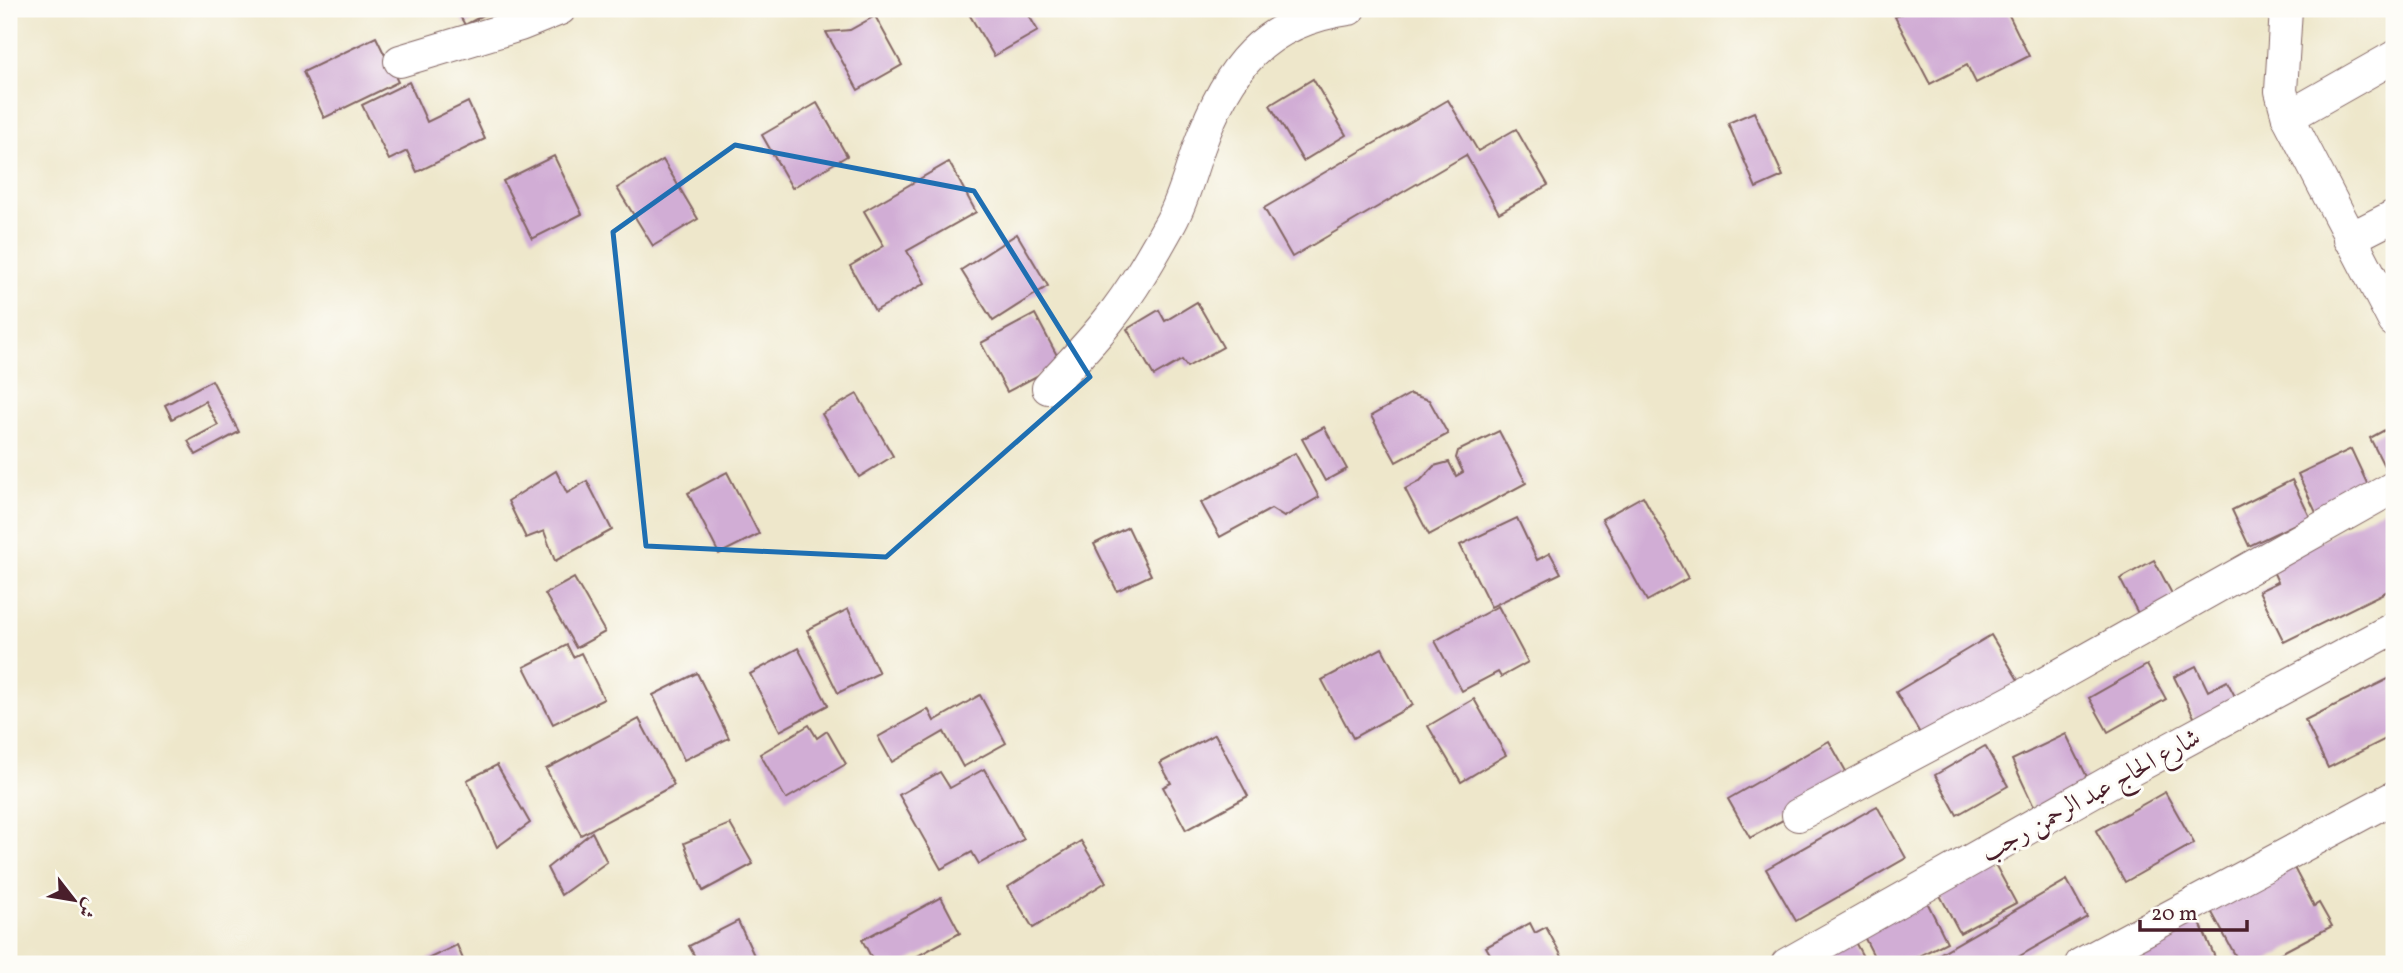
<svg xmlns="http://www.w3.org/2000/svg" width="2403" height="973" font-family="Vollkorn,Amiri,serif">
<rect width="100%" height="100%" fill="#fdfcf7"/>
<filter id="ink" filterUnits="userSpaceOnUse"><feTurbulence type="fractalNoise" baseFrequency=".0143" numOctaves="2"/><feDisplacementMap in="SourceGraphic" scale="14" xChannelSelector="R" yChannelSelector="G"/><feConvolveMatrix kernelMatrix="1 2 1 2 8 2 1 2 1" color-interpolation-filters="sRGB"/></filter>
<filter id="wash" filterUnits="userSpaceOnUse"><feTurbulence type="fractalNoise" baseFrequency=".00686" numOctaves="4" result="noise"/><feDisplacementMap in="SourceGraphic" scale="28" xChannelSelector="R" yChannelSelector="G"/><feGaussianBlur stdDeviation="1.57" result="paint"/><feColorMatrix in="noise" values="0 0 0 0 0 0 0 0 0 0 0 0 0 0 0 0 0 1.4 0 .05"/><feComposite in="paint" operator="in"/></filter>
<g filter="url(#wash)">
<rect width="100%" height="100%" fill="#eee7cb"/>
<g id="blocks">
<g fill="#d1add5">
<path d="M456,9H495L465,25Z"/>
<path d="M966,9H1025L1038,31L994,56Z"/>
<path d="M1911,9H2006L2029,56L1976,83L1967,65L1930,84L1895,17Z"/>
<path d="M875,16L902,65L858,90L826,32L850,30Z"/>
<path d="M376,37L398,82L324,118L303,72Z"/>
<path d="M1313,79L1346,135L1303,161L1270,105Z"/>
<path d="M409,82L427,122L468,102L485,139L417,172L407,151L389,160L362,105Z"/>
<path d="M1448,100L1478,151L1516,129L1548,185L1499,213L1466,155L1292,257L1264,208Z"/>
<path d="M817,103L847,156L792,188L762,135Z"/>
<path d="M1754,112L1783,176L1756,188L1728,123Z"/>
<path d="M554,156L582,214L532,239L503,181Z"/>
<path d="M663,160L698,219L653,246L617,188Z"/>
<path d="M949,162L976,212L907,251L925,283L875,311L850,266L884,246L864,211Z"/>
<path d="M1017,234L1048,286L993,321L961,270Z"/>
<path d="M1197,302L1223,347L1187,367L1182,360L1154,376L1127,329L1159,310L1165,321Z"/>
<path d="M1035,314L1061,363L1007,392L981,343Z"/>
<path d="M212,380L239,432L196,455L188,441L218,425L205,401L172,419L165,405Z"/>
<path d="M857,394L893,456L859,477L822,414Z"/>
<path d="M1410,394L1429,400L1448,434L1396,462L1371,416Z"/>
<path d="M2394,425V481L2392,482L2370,438Z"/>
<path d="M1324,427L1347,469L1325,481L1302,439Z"/>
<path d="M1499,431L1526,483L1429,535L1405,489L1420,481L1434,466L1449,462L1456,476L1463,472L1456,458L1458,451Z"/>
<path d="M2351,449L2372,494L2319,519L2298,474Z"/>
<path d="M1295,453L1319,497L1284,517L1271,509L1220,537L1201,503Z"/>
<path d="M556,471L567,493L587,481L612,530L555,561L544,531L526,538L508,501Z"/>
<path d="M727,472L759,534L719,554L688,493Z"/>
<path d="M2292,480L2310,517L2249,546L2232,510Z"/>
<path d="M1643,496L1688,578L1647,601L1602,519Z"/>
<path d="M2394,504V588L2284,642L2259,591L2278,582L2270,565Z"/>
<path d="M1517,518L1537,560L1550,553L1561,573L1491,607L1460,545Z"/>
<path d="M1128,527L1151,575L1117,591L1094,544Z"/>
<path d="M2154,560L2178,605L2143,623L2120,579Z"/>
<path d="M574,578L605,632L576,648L545,594Z"/>
<path d="M1498,606L1528,662L1501,677L1498,672L1462,691L1435,641Z"/>
<path d="M848,609L879,673L838,693L807,630Z"/>
<path d="M1991,635L2021,685L1925,742L1896,692Z"/>
<path d="M567,645L573,657L581,653L604,699L553,724L524,667Z"/>
<path d="M798,648L828,705L780,731L750,674Z"/>
<path d="M1382,648L1413,705L1353,738L1322,680Z"/>
<path d="M2147,665L2166,699L2108,732L2089,698Z"/>
<path d="M2196,666L2208,691L2227,681L2240,706L2196,721L2174,677Z"/>
<path d="M697,673L729,738L684,760L653,695Z"/>
<path d="M2394,676V735L2328,768L2305,720Z"/>
<path d="M980,695L1006,743L963,767L944,732L892,762L878,737L928,709L934,721Z"/>
<path d="M1474,699L1506,755L1461,782L1428,726Z"/>
<path d="M639,719L674,785L581,835L546,769Z"/>
<path d="M809,725L817,738L827,731L846,764L786,799L760,754Z"/>
<path d="M1215,734L1248,796L1186,830L1163,787L1171,783L1160,763Z"/>
<path d="M2066,734L2090,783L2035,809L2012,760Z"/>
<path d="M1829,741L1852,782L1750,838L1728,799Z"/>
<path d="M1985,746L2008,786L1957,815L1935,775Z"/>
<path d="M497,765L530,823L497,847L467,780Z"/>
<path d="M984,769L1024,839L979,864L972,852L941,869L899,795L940,772L950,788Z"/>
<path d="M2165,792L2194,843L2125,882L2096,831Z"/>
<path d="M1877,806L1906,858L1796,921L1766,869Z"/>
<path d="M730,824L753,864L703,891L684,843Z"/>
<path d="M592,832L607,862L561,895L547,868Z"/>
<path d="M1081,841L1106,882L1033,928L1008,887Z"/>
<path d="M1989,853L2016,903L1960,933L1934,884Z"/>
<path d="M2292,864L2314,906L2319,903L2332,926L2260,964H2240L2205,900Z"/>
<path d="M2067,880L2087,917L2006,964H1922Z"/>
<path d="M1924,896L1947,942L1903,964H1878L1860,929Z"/>
<path d="M941,897L960,933L903,964H875L862,940Z"/>
<path d="M2196,914L2218,964H2146L2135,941Z"/>
<path d="M738,921L758,964H699L689,946Z"/>
<path d="M1530,923L1535,933L1546,927L1566,964H1496L1486,947Z"/>
<path d="M1850,933L1867,964H1796Z"/>
<path d="M457,945L465,964H417Z"/>
</g>
</g>
</g>
<g filter="url(#ink)">
<use href="#blocks" fill-opacity="0" stroke="#836563" stroke-width="2"/>
<g fill="none" stroke-linecap="round" stroke-linejoin="round">
<defs>
<g id="minor">
<path d="M2286,9L2281,91L2288,117L2394,321"/>
<path d="M400,61L520,25L560,9"/>
<path d="M2288,117L2394,57"/>
<path d="M2349,239L2394,216"/>
<path d="M1048,388C1068,366 1090,344 1108,321C1133,290 1152,256 1171,222C1184,198 1190,172 1199,147C1227,69 1263,21 1349,9"/>
<path d="M1798,815L2026,694L2394,487"/>
<path d="M1787,964L2129,771L2394,628"/>
<path d="M2081,964L2394,797"/>
</g>
</defs>
<use href="#minor" stroke="#836563" stroke-width="34"/>
<use href="#minor" stroke="#fff" stroke-width="32"/>
</g>
</g>
<path fill="none" stroke="#1f6fb2" stroke-width="5" stroke-linejoin="round" d="M735,145L974,191L1090,377L886,557L646,546L613,232Z"/>
<g text-anchor="middle" stroke-width="6" stroke-linejoin="round" paint-order="stroke">
<g font-size="26" fill="#4a1f2b" stroke="#fdfcf7">
<text transform="translate(2090 794) rotate(-29)" y="9">شارع الحاج عبد الرحمن رجب</text>
</g>
</g>
<rect width="2403" height="973" fill="none" stroke="#fdfcf7" stroke-width="35"/>
<g transform="translate(74 900) rotate(121)" stroke="#fdfcf7" stroke-width="5" paint-order="stroke">
<path d="M0-5L12 26L0 18L-12 26Z" fill="#4a1f2b"/>
<text y="-10" font-size="19" font-weight="bold" text-anchor="middle" fill="#4a1f2b">ش</text>
</g>
<path d="M2140 920v10h107v-10" fill="none" stroke="#4a1f2b" stroke-width="3.5"/>
<text x="2151" y="920" font-size="21" fill="#4a1f2b" stroke="#fdfcf7" stroke-width="5" paint-order="stroke">20 m</text>
</svg>
